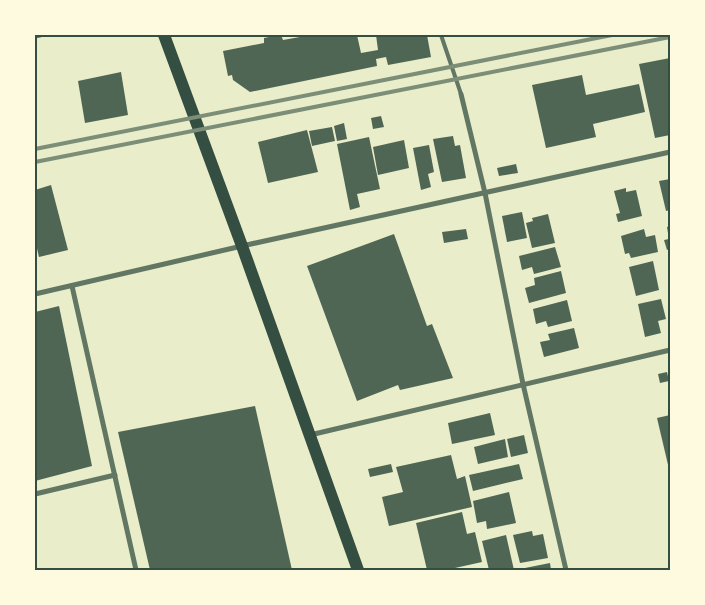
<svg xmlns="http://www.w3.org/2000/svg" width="705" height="605" font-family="'Exo 2',sans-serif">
<rect width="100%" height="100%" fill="#e9edc9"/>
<g fill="#4f6655">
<path d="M279,35H281L283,40L311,35H357L361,53L378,50L376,35H427L431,57L388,65L386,57L376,59L377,66L250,92L233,80L232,75L228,76L223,51L264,43V38Z"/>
<path d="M670,58V135L655,138L639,64Z"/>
<path d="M121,72L128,115L85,123L78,81Z"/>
<path d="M582,75L586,95L639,84L645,112L593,124L596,137L546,148L532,85Z"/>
<path d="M381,116L384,127L373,129L371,118Z"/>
<path d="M344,123L347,139L337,141L334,126Z"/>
<path d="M332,127L335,141L312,146L309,131Z"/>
<path d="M307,130L318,172L268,183L258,142Z"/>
<path d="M453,136L455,146L460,145L466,178L442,182L433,139Z"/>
<path d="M369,137L380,189L357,194L360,207L350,210L337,144Z"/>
<path d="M404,140L409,168L378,175L373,147Z"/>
<path d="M429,145L434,172L428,174L431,187L421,190L413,148Z"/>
<path d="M516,164L518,173L499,176L497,168Z"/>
<path d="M670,179V210L666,211L659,181Z"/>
<path d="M51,185L68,250L39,257L35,240V190Z"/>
<path d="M626,188V192L636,190L642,216L618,222L616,214L620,213L614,191Z"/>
<path d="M522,212L527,238L507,242L502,216Z"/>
<path d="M548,214L555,243L532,248L526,223L533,221L532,218Z"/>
<path d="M670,226V249L667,250L664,240L669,239L667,227Z"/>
<path d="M466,229L468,239L444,243L442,232Z"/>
<path d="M644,229L646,237L655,235L658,252L631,258L629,253L625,254L621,236Z"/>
<path d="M394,234L427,326L432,324L453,378L400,390L398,385L357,401L307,266Z"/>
<path d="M555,247L561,267L534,274L532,267L522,270L519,256Z"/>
<path d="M653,261L659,290L636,296L629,267Z"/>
<path d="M561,271L566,293L529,303L525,288L535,285L534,278Z"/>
<path d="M661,299L666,319L658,321L661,333L645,337L638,304Z"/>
<path d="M567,300L572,321L548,327L546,321L536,324L533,309Z"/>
<path d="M59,306L92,466L35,481V312Z"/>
<path d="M574,328L579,348L544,357L540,342L550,340L548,334Z"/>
<path d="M667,372L669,381L660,383L658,374Z"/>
<path d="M255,406L292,570H150L118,432Z"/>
<path d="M490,413L495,435L452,444L448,423Z"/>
<path d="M670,415V469H669L657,418Z"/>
<path d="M524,435L528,453L511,457L507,439Z"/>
<path d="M505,439L508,457L478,464L474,447Z"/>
<path d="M451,455L457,479L465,476L472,507L389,526L382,497L403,492L396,467Z"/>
<path d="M391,464L393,472L370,477L368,469Z"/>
<path d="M519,464L523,479L473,491L469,475Z"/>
<path d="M509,492L516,523L487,529L486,521L477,523L473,501Z"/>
<path d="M462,512L467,534L475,532L482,562L446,570H427L416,523Z"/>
<path d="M532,531L533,536L543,534L548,558L520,563L513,535Z"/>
<path d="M506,535L514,570H489L482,541Z"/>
<path d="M550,563L551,570H520V569Z"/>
</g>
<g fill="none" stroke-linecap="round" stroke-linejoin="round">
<path stroke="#617663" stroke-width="4" d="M441,35L461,94"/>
<g stroke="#617663" stroke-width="5">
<path d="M35,36L40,35"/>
<path d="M461,94L485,193L523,384L566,570"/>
<path d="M72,286L136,570"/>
<path d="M35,294L242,246L670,152"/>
<path d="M310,435L670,350"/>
<path d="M35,494L115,475"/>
</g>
<path stroke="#344e41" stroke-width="12" d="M164,35L242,246L358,570"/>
<g stroke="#7c8e77" stroke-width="4">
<path d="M35,149L612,35"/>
<path d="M35,162L670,37"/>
</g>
</g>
<rect width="705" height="605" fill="none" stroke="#fefae0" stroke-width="72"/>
<rect x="36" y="36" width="633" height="533" fill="none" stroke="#344e41" stroke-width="2"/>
</svg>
